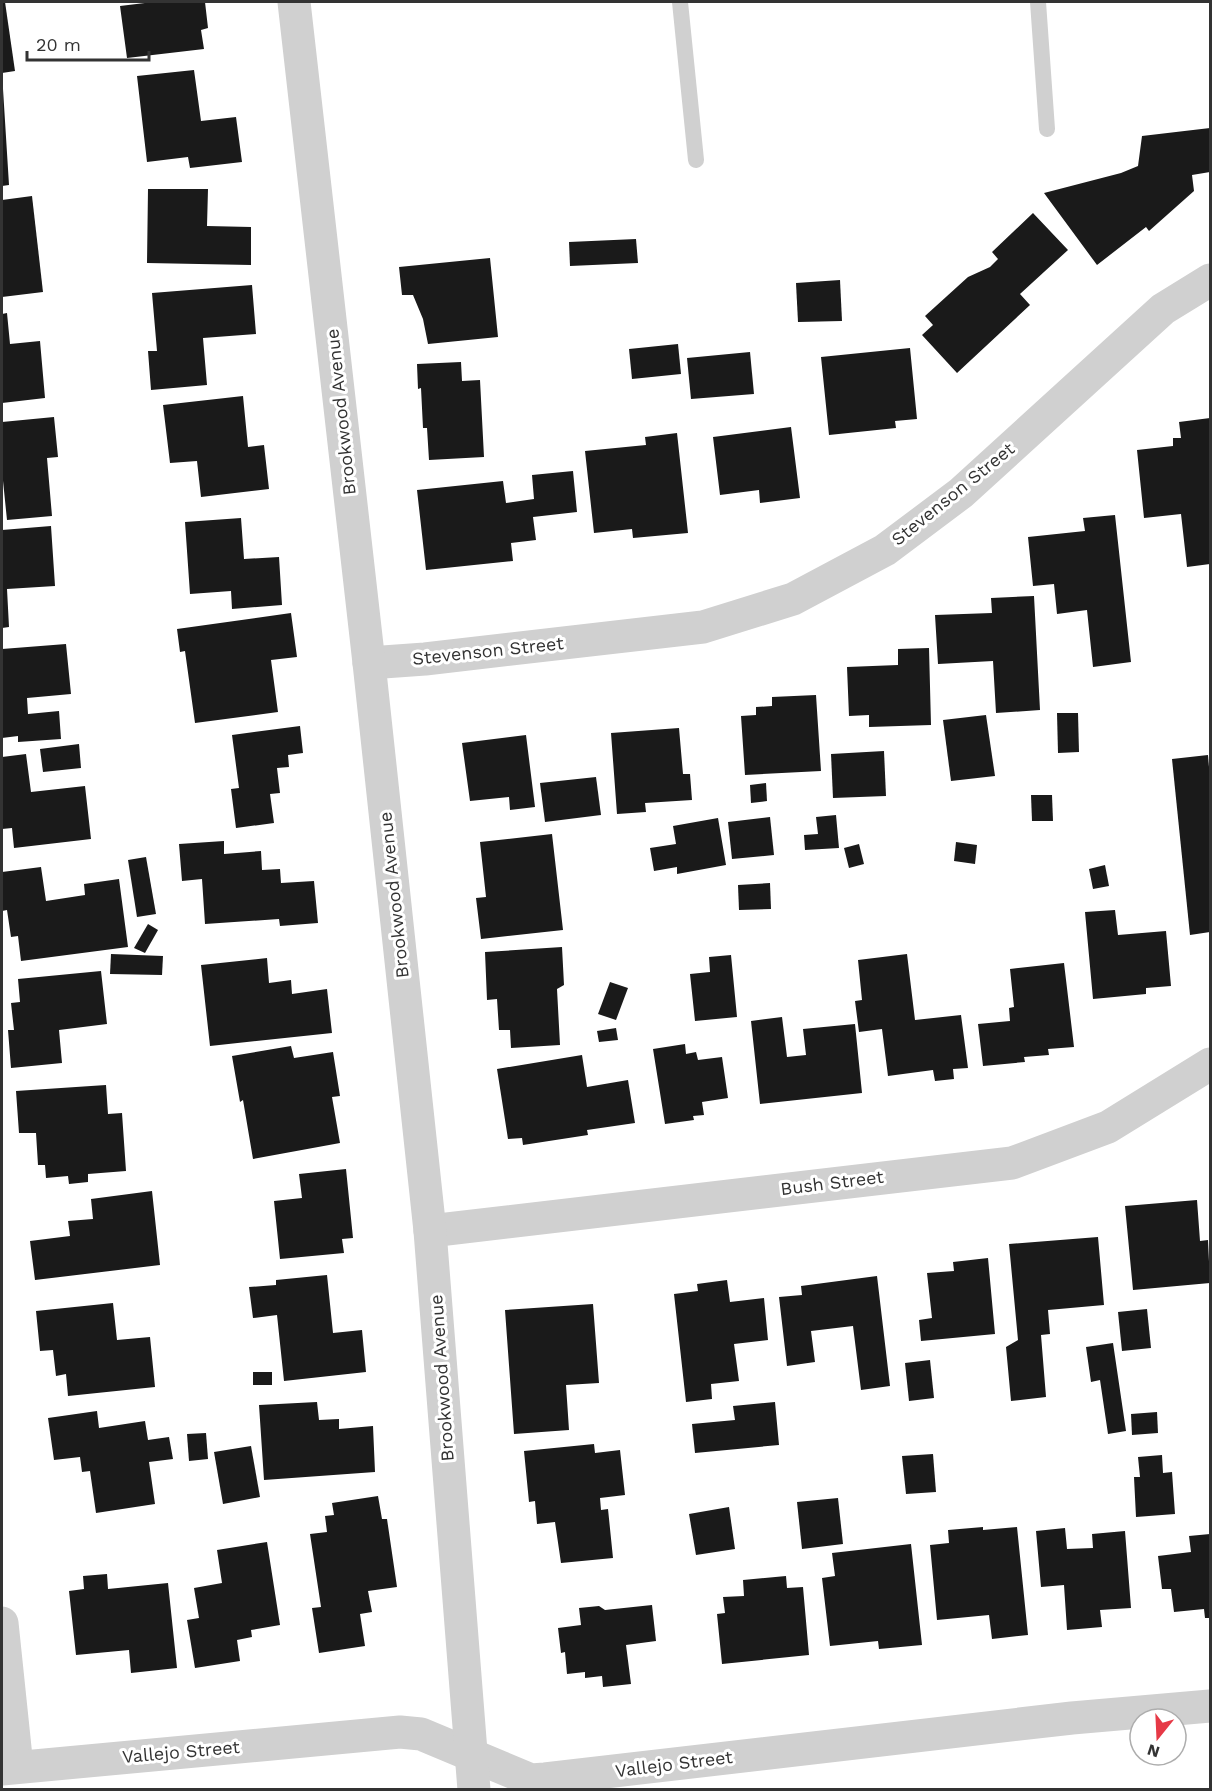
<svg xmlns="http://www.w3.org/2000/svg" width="1212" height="1791" font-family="'Work Sans',sans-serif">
<rect width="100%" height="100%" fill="#fff"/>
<g fill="#1a1a1a">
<path d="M2,2H5L15,71L2,73Z"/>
<path d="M153,2H205L208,28L201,30L204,49L127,58L120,6Z"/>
<path d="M194,70L201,121L236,117L242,162L190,168L188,157L147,162L137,76Z"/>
<path d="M2,89H3L9,185L2,186Z"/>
<path d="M1210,128V172L1192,175L1194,191L1149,231L1146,227L1097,265L1044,193L1121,173L1138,166L1142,136Z"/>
<path d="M148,189H208L207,226L251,227V265L147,263Z"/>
<path d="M32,196L43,292L2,297V200Z"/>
<path d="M1033,213L1068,250L1020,294L1030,305L957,373L922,335L933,325L925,316L968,277L990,267L998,259L992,252Z"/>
<path d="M636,239L638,263L570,266L569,242Z"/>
<path d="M490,258L498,337L428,344L423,319L413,295H402L399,267Z"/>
<path d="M840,280L842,321L798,322L796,283Z"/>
<path d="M252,285L256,334L203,338L207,385L151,390L148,351H157L152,293Z"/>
<path d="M7,313L10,344L40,341L45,398L2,403V314Z"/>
<path d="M678,344L681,374L632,379L629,349Z"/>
<path d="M910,348L917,419L895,421L896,428L829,435L821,357Z"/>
<path d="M750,352L754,394L691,399L687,358Z"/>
<path d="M461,362L462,381L480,380L484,457L429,460L427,428H423L421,388L418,389L417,364Z"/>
<path d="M243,396L248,447L264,445L269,489L201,497L197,461L170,463L163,405Z"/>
<path d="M54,417L58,457L47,458L52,516L7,520L2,471V422Z"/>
<path d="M1210,418V564L1187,567L1181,514L1144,518L1137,450L1173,446V438H1181L1179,422Z"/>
<path d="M791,427L800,498L760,503L759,490L720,495L713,437Z"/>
<path d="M677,433L688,533L633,538L632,529L594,533L585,451L646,445L645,437Z"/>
<path d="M573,471L577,512L533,517L536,540L511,543L513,561L426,570L417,490L503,481L506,503L534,499L532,475Z"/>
<path d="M1115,515L1131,662L1093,667L1087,610L1057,614L1054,584L1033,586L1028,537L1085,531L1083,518Z"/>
<path d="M241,518L244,559L279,557L282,605L232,609L231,591L190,594L185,522Z"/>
<path d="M51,526L55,586L7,589L9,627L2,628V530Z"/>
<path d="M1034,596L1040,710L996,713L993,661L938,664L935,615L992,613L991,598Z"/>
<path d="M291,613L297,657L271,660L278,712L195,723L185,651L180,652L177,629Z"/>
<path d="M66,644L71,694L27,698L28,714L59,711L61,739L18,742V736L2,738V649Z"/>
<path d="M929,648L931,725L869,727V715L849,716L847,667L898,665V649Z"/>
<path d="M816,695L821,771L745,775L741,716L756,715V707L772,706V697Z"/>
<path d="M1057,713H1078L1079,752L1058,753Z"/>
<path d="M986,715L995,776L951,781L943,720Z"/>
<path d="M300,726L303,753L288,755L289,767L277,768L280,793L270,794L274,823L236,828L231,789L239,788L232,735Z"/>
<path d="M679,728L683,774H690L692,800L645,803L646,812L617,814L611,733Z"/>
<path d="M526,735L535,807L510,810L509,797L470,801L462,743Z"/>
<path d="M79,744L81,768L43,772L40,749Z"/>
<path d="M884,751L886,796L833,798L831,754Z"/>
<path d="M26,754L31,792L85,786L91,839L14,848L12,828L2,829V757Z"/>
<path d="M1208,755L1210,779V932L1190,935L1172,759Z"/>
<path d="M596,777L601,815L545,822L540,783Z"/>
<path d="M766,783L767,801L751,803L750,785Z"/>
<path d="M1031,795H1052L1053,821H1032Z"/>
<path d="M836,815L839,848L805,850L804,835L818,834L816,817Z"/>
<path d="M770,817L774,855L732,859L728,822Z"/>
<path d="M718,818L726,865L677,874V867L654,871L650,848L676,844L673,826Z"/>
<path d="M552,834L563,930L481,939L476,898L486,897L480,842Z"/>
<path d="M224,841V854L261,851L262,870L280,869L281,883L314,881L318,923L280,926L279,919L205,924L202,879L182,881L179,844Z"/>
<path d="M956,842L977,845L975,864L954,861Z"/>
<path d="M859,844L864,864L849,868L844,848Z"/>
<path d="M146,857L156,914L137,917L128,860Z"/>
<path d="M1105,865L1109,886L1093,889L1089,869Z"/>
<path d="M41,867L46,901L85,895L84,884L119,879L128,947L21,961L18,936L11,937L7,910L2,911V872Z"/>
<path d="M770,883L771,909L739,910L738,885Z"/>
<path d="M1115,910L1118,935L1166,931L1171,986L1146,988V994L1093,999L1085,912Z"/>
<path d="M148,924L158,930L145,953L134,948Z"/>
<path d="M562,947L564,985L557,989L560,1045L511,1048L510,1030H499L497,999L487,1000L485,952Z"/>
<path d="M111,954L163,956L162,975L110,974Z"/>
<path d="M907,954L915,1020L961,1015L968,1068L953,1069L954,1079L935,1081L933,1070L888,1076L882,1029L859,1032L855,1001L862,1000L858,960Z"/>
<path d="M731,955L737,1017L695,1021L690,974L710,972L709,957Z"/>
<path d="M267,958L269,983L291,980L292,994L327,989L332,1033L210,1046L201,965Z"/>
<path d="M1064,963L1074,1047L1048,1049L1049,1055L1024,1057L1025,1062L983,1066L978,1024L1010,1021L1009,1008L1014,1007L1010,969Z"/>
<path d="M101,971L107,1024L59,1030L62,1063L11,1068L8,1030H14L11,1003L20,1002L18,979Z"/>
<path d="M610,982L628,988L616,1020L598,1014Z"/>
<path d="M782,1017L787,1057L806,1055L803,1029L855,1024L862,1093L760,1104L751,1021Z"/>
<path d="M616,1028L618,1040L599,1042L597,1031Z"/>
<path d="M685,1044L686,1054L696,1052L698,1060L722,1057L728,1098L702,1102L704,1115L693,1116L694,1120L665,1124L653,1049Z"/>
<path d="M291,1046L294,1058L333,1052L340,1096L332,1097L340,1143L253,1159L243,1100L240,1102L232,1056Z"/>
<path d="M582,1055L587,1087L628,1080L635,1123L587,1130L588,1135L523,1145L522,1138L508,1139L497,1069Z"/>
<path d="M106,1085L108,1114L122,1113L126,1171L88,1174V1182L69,1184L68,1176L46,1178L45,1165H38L36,1133H19L16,1091Z"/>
<path d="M346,1169L353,1238L342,1239L344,1253L280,1259L274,1201L302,1198L299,1174Z"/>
<path d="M152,1191L160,1265L35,1280L30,1241L70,1236L68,1221L93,1219L91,1199Z"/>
<path d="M1197,1200L1200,1241L1208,1240L1210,1283L1133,1290L1125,1206Z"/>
<path d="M1098,1237L1104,1305L1048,1310L1050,1334L1041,1335L1046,1397L1011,1401L1006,1347L1018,1340L1009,1244Z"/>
<path d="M988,1258L995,1334L921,1341L919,1320L932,1318L927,1273L954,1271L953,1262Z"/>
<path d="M327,1275L333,1333L362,1330L366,1372L284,1381L277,1315L253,1318L249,1287L276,1285V1280Z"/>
<path d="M877,1276L890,1386L861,1390L853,1326L811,1331L815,1362L787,1366L779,1297L802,1295L801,1286Z"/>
<path d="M727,1280L730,1302L764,1298L768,1340L734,1344L739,1381L711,1384L712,1399L686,1402L674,1294L698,1291L697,1284Z"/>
<path d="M113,1303L117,1340L150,1337L155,1387L68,1396L66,1374L56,1376L53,1350L40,1351L36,1311Z"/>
<path d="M593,1304L599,1383L566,1385L569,1430L514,1434L505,1310Z"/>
<path d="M1147,1309L1151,1348L1122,1351L1118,1312Z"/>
<path d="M1113,1343L1126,1431L1108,1434L1100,1380L1091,1382L1086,1347Z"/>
<path d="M930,1360L934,1398L909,1401L905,1363Z"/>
<rect x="253" y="1372" width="19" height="13"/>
<path d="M317,1402L319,1420L339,1419V1429L373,1426L375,1472L264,1480L259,1405Z"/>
<path d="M775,1402L779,1445L695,1453L692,1424L735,1420L733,1406Z"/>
<path d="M97,1411L99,1428L145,1421L148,1440L169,1437L173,1459L149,1462L155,1504L96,1513L90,1471L82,1472L80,1457L54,1460L48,1418Z"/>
<path d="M1157,1412L1158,1433L1132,1435L1131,1414Z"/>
<path d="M206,1433L208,1459L189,1461L187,1434Z"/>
<path d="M594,1444L595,1453L620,1450L625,1495L600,1498L601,1510L608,1509L613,1558L561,1563L555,1522L537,1524L535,1501L529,1502L524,1451Z"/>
<path d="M251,1446L260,1497L223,1504L214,1452Z"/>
<path d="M933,1454L936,1492L906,1494L902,1456Z"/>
<path d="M1162,1455L1163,1473L1172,1472L1175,1514L1136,1517L1134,1477H1140L1138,1457Z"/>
<path d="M378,1496L382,1519H387L397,1587L368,1591L372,1612L360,1614L365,1646L319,1653L312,1608L321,1607L310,1534L327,1532L325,1516L334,1515L332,1503Z"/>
<path d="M838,1498L843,1544L802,1549L797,1502Z"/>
<path d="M729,1507L735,1549L696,1555L689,1514Z"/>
<path d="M983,1527V1530L1017,1527L1028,1635L992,1639L989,1615L937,1620L930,1545L949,1543L948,1530Z"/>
<path d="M1065,1528L1067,1549L1093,1548L1092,1534L1125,1531L1131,1608L1100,1610L1102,1627L1067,1630L1064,1585L1041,1587L1036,1531Z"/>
<path d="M1210,1534V1618H1205L1204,1609L1174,1612L1171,1589H1162L1158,1556L1191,1552L1189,1536Z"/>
<path d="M267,1542L280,1625L251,1630L252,1637L237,1640L240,1661L195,1668L187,1620L199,1618L194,1588L222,1583L217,1550Z"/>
<path d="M911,1544L922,1645L879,1649L878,1641L830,1646L822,1578L835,1576L832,1553Z"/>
<path d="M107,1574L108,1589L168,1583L177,1668L131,1673L129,1650L76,1655L69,1591L84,1589L83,1576Z"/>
<path d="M786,1576L787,1588L803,1587L809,1655L722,1664L717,1614L725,1613L723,1597L744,1596L743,1580Z"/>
<path d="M652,1605L656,1641L626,1645L631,1684L603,1687L602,1676L585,1678V1672L567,1674L565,1652L561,1653L558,1628L581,1625L579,1608L599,1606L605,1610Z"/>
</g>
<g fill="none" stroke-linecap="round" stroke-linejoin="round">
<g stroke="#d0d0d0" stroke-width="16">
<path d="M680,2L696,160"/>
<path d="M1038,2L1047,129"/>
</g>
<g stroke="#d0d0d0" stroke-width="33">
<path d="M369,663L425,659L703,627L793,599L885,550L961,493L1163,309L1210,280"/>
<path d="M430,1231L1012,1163L1108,1127L1210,1064"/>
<path d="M2,1623L17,1767"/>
<path d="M2,1769L400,1732L421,1734L531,1780L545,1779L1072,1718L1210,1706"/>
</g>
<path stroke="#d0d0d0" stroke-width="33" d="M294,2L369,663L430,1231L474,1790"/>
</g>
<g text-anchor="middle" stroke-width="6" stroke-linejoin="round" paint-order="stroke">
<g font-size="18" fill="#333" stroke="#fff">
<text transform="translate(341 412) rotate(-96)" y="6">Brookwood Avenue</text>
<text transform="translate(953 494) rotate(-39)" y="6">Stevenson Street</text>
<text transform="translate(488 651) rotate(-6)" y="6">Stevenson Street</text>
<text transform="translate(394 895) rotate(-96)" y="6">Brookwood Avenue</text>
<text transform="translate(832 1183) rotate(-7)" y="6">Bush Street</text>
<text transform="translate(442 1378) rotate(-94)" y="6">Brookwood Avenue</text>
<text transform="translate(181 1752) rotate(-5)" y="6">Vallejo Street</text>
<text transform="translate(674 1764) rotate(-7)" y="6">Vallejo Street</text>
</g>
</g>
<rect width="1212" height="1791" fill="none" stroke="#333333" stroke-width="6"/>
<g transform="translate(1158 1737) rotate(198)"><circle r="28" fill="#ffffff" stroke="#adadad" stroke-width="1.5"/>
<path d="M0-4.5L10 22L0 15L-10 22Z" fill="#e63946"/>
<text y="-9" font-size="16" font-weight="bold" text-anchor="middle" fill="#333333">N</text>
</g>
<path d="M27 51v9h122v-9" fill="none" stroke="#333333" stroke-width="3"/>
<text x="36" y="51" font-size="18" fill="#333333" stroke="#ffffff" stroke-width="4.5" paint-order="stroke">20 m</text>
</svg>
